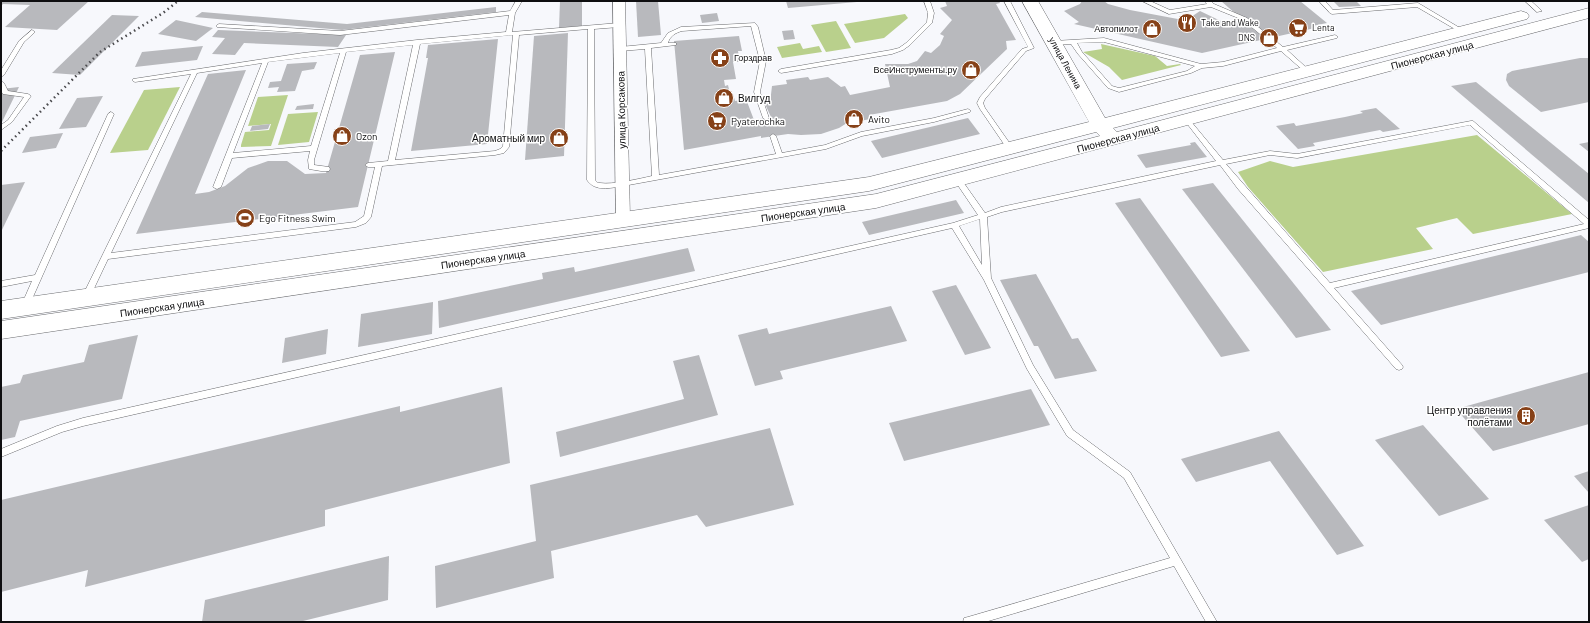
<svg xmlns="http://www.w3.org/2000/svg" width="1590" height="623" font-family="Barlow,sans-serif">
<rect width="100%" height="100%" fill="#f7f8fc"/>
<g fill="#b9d08c">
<path d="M905,14L908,18L884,38L855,43L844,24Z"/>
<path d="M836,21L851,48L826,52L811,25Z"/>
<path d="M800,43L803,49L819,46L822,52L782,58L777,47Z"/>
<path d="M1101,44L1155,56L1167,66L1180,64L1181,65L1122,80L1109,67L1083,52L1102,49Z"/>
<path d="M180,87L148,150L110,153L144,90Z"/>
<path d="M288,95L271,146L241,147V145L245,132L269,130L271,124L248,126L258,97Z"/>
<path d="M318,112L309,142L278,145L288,114Z"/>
<path d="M1477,135L1572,214L1473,234L1457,218L1416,228L1433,249L1323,272L1248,187L1238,172L1270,161L1293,167Z"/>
</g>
<g fill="#b8b9bd">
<path d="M1,1H89L57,30L5,27L30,5L3,4L1,6Z"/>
<path d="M560,1H582V26L559,28Z"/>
<path d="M636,1H658L661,35L638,37Z"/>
<path d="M786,1H857V2L788,8Z"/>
<path d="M945,1H999L1000,3L996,4L1016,40L1006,41L1007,49L960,94L947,101L869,115L871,119L847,123L839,128L821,134L801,135L788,134L761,138V136L684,150L674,41L739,36L742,51H738L740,62H733L736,79L724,80L725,86L728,85L730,94H733L735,101L746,99L754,120L771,117L765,104L770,103L772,86L787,84L786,80L808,77L810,80L828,77L841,87L845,86L850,95L890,87L885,64H908L917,61L925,51L931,53L940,45L944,36L940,34L952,20L940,8L947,6Z"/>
<path d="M1082,1H1104L1108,4L1130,10L1183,20L1188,19L1200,11L1227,24L1244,21L1221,1H1300L1327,23L1312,26L1315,28L1202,53L1074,24L1079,22L1064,11L1080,4Z"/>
<path d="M1333,1H1356L1361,6L1339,7Z"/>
<path d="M496,7V12L342,30L195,17L202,12L347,24Z"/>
<path d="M717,13L719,21L702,23L700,15Z"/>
<path d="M112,15L139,16L80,75L52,73Z"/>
<path d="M176,20L213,28L196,41L158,34Z"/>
<path d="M218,30L346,35L338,47L244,43L235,55L212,54L225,38L212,37Z"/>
<path d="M793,30L795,39L784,40L782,31Z"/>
<path d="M568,33L564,156L525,160L534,36Z"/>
<path d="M498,39L487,144L411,151L428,58H426L428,45Z"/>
<path d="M203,46L197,60L135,67L142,52Z"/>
<path d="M395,52L358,207L136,234L208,74L246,70L195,194L209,192L225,186L248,168L268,161H287L305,174L326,173L360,55Z"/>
<path d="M1580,58H1589V102L1541,112L1509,86L1506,80L1507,74L1512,71Z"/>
<path d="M317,62L314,69L302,71L295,91L277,92L279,87L268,88L270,82L281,81L287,64Z"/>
<path d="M1476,82L1589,174V203L1451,86Z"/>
<path d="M19,87L2,122H1V89Z"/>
<path d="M103,96L86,127L59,129L77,98Z"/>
<path d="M314,104L313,109L295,110L297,106Z"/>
<path d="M1376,108L1400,129L1383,132L1380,130L1313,143L1315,146L1298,149L1276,126L1294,123L1296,126L1345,117L1363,113L1360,111Z"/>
<path d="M968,118L980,134L882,158L871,141Z"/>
<path d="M270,124L268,129L250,131L252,126Z"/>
<path d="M63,133L56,148L22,153L30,137Z"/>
<path d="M1195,142L1207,157L1146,168L1137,155L1191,145L1190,143Z"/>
<path d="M1589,142V152L1579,144Z"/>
<path d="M25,182L1,232V185Z"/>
<path d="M1213,183L1331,330L1296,338L1182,189Z"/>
<path d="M1140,198L1250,351L1221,357L1115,203Z"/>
<path d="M956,200L964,213L869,235L862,222Z"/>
<path d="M1581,235L1589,242V272L1381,325L1351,291Z"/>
<path d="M688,248L695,271L439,328L438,301L543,279L542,273L574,267L575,272Z"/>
<path d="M1036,274L1072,339L1078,338L1097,371L1055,379L1038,346H1034L1000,280Z"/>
<path d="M956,285L991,348L965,355L932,291Z"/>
<path d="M433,302L432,334L358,347L361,314Z"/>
<path d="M891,306L907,341L780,371L783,379L755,386L738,335L767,328L769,334Z"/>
<path d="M328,329L326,354L282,363L285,338Z"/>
<path d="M138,335L122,399L20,421L15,437L1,440V387L20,383L23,375L84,362L89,345Z"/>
<path d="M699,355L718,415L560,457L556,432L684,399L673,361Z"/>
<path d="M1589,372V424L1493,451L1456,409Z"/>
<path d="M502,387L510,463L325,510V526L85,587L88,570L1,592V500L400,406V412Z"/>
<path d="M1031,389L1050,425L904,461L889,423Z"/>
<path d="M1423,425L1489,499L1439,516L1375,440Z"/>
<path d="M770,428L794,505L706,527L697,515L551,551L554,578L436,608L435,566L536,541L530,485Z"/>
<path d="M1279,431L1364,546L1337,555L1270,461L1196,482L1181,459Z"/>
<path d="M1589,471V493L1574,476Z"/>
<path d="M1589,505V559L1582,562L1544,520Z"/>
<path d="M389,556L388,600L299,622H202L205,600Z"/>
</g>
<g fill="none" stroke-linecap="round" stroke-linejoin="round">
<defs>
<g id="service">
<path d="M516,1H522L515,13L512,32L619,23L622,25L619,27L594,29L595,180C597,182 596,183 600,183C612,185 639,179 652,176L645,49L620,51L617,49L620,47L661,43L668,33L681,27L755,23L758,27L766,61L760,92L769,118L766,120L763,118L754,92L760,61L751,26L682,31C675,33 670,36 668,43H676V45L651,48L659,175L776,154L770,136L773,134L776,136L782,153L825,145L861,132L934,118L968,109L971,111L970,112L934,122L862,136L826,149L623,186C610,188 595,192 587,180L588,29L519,35L509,147L504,153L495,155L382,166L371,217L366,223L356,227L108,259L89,299H83L82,297L191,74L135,82L133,81V79L303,53L417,40L506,32L509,15L340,35L217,27V25L219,24L340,31L510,11ZM513,35L503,146L500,149L495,151L395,160L420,44ZM413,45L388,161L368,163L365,165L368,167H375L364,216L355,222L111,253L197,73L262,63L213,187L217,189L221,187L232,158L310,151L308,160L309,169L321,171H329L330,169L329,167L314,165V160L346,52ZM340,53L311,146L233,153L268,62Z"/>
<path d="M924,1H930L934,13L932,23L910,45L903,50L892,54L781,73L778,71L781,69L891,50L899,48L906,43L927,22L928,13Z"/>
<path d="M1004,1H1010L1034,48L1026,51L985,99L983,103L985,108L1013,148L1010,150H1008L980,109L977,103L980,97L1022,49L1028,47Z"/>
<path d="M1142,1H1150L1170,10L1207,4L1204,1H1211L1214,4L1247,18L1283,47L1335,35L1338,37L1337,38L1287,50L1309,70V72H1305L1281,51L1223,66L1202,68L1191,73L1119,92L1108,88L1078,54L1071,44L1054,45L1051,43L1054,41L1104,38L1201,64L1223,62L1277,48L1243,20L1211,7L1169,14ZM1104,42L1195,66L1187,71L1119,88L1112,86L1082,52L1077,43Z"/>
<path d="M1319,1H1325L1333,10L1418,3L1465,31L1462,33L1460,32L1417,7L1332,14L1330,13Z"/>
<path d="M1525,1H1531L1542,11L1537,12Z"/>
<path d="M32,30L35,32L24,42L4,75L1,77V70L19,41Z"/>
<path d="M1,81L4,83L8,91L28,94L31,96L12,122L1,130V125L8,120L24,97L3,94L1,91Z"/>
<path d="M111,112L114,114L29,306L28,308H22L21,306L32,281L1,287V281L35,275L108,114Z"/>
<path d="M1187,118L1189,119L1223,160L1270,151L1297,154L1471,121H1473L1589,220V228L1334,288L1402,365L1403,367L1402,369L1399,370L1396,369L1238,189L1220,165L1002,212L987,217L991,278L1033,365L1073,430L1130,472L1217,622H1206L1174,566L985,622H963L964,618L968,617L1170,558L1124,478L1067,436L1027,369L984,280L952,228L83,426L62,432L1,457V449L57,426L83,418L953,223L978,215L955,181L959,179H961L985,213L1001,207L1216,161L1185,121L1184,120ZM1470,125L1584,224L1330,283L1226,164L1270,155L1297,158ZM980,219L982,265L959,226Z"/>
</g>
<path id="minor" d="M613,1H625L630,219L628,223L623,224L618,223L616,219Z"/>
<path id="secondary" d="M1022,1H1038L1105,118L1521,11L1527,13L1529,16L1527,19L1113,128L1117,132L1589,8V18L876,208L1,339V321L876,194L1100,136L1096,132L869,191L1,319V301L869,177L1089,122Z"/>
</defs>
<use href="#service" stroke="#6b6c6f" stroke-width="1"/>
<use href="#minor" stroke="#6b6c6f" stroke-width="1"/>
<use href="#secondary" stroke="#6b6c6f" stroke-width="1"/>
<use href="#service" fill="#fff" fill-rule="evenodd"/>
<use href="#minor" fill="#fff" fill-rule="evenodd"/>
<use href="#secondary" fill="#fff" fill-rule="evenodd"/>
<path stroke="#4b4b4e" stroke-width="2.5" stroke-dasharray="1.5 3.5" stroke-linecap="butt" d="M1,151L100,52L163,13L178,1"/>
</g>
<defs>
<symbol id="restaurant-disc" viewBox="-11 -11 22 22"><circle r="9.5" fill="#864118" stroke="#fff"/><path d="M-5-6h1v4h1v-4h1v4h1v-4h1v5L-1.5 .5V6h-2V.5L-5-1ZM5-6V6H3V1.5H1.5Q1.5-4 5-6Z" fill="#fff"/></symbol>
<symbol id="supermarket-disc" viewBox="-11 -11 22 22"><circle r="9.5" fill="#864118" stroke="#fff"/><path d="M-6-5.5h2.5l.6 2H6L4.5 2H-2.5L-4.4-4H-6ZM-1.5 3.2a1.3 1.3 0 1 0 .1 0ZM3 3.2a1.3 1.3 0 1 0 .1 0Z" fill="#fff"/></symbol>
<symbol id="shop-disc" viewBox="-11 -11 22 22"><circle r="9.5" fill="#864118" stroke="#fff"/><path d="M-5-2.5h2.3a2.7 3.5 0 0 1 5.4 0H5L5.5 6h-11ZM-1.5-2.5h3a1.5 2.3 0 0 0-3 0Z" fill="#fff"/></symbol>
<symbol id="pharmacy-disc" viewBox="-11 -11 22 22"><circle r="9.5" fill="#864118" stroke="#fff"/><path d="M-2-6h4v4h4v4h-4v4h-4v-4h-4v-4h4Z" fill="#fff"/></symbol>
<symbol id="stadium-disc" viewBox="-11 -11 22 22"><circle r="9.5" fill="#864118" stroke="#fff"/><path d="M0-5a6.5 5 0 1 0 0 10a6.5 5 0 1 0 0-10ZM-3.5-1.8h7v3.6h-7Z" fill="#fff"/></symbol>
<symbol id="building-disc" viewBox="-11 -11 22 22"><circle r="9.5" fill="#864118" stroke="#fff"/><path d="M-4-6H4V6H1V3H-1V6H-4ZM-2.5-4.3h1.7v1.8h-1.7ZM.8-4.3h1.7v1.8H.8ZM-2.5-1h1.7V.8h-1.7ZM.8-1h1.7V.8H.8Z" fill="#fff"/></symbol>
</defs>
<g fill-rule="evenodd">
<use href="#restaurant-disc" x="1176" y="12" width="22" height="22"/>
<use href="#supermarket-disc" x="1287" y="17" width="22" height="22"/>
<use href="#shop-disc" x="1141" y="18" width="22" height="22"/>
<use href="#shop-disc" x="1258" y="27" width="22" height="22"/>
<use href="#pharmacy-disc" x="709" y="47" width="22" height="22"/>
<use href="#shop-disc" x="960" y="59" width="22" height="22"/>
<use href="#shop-disc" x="713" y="87" width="22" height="22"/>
<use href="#shop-disc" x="843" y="108" width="22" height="22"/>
<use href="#supermarket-disc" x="706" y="110" width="22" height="22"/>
<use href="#shop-disc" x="331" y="125" width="22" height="22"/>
<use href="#shop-disc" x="548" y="127" width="22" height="22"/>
<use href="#stadium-disc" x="234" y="207" width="22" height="22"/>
<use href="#building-disc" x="1515" y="405" width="22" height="22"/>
</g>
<g text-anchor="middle" stroke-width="3" stroke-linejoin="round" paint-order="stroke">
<g font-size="9" fill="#0e0e10" stroke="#fff" text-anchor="start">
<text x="1201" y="26">Take and Wake</text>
<text x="1312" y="31">Lenta</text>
<text x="1138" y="32" text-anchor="end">Автопилот</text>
<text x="1255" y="41" text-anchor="end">DNS</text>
<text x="734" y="61">Горздрав</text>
<text x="957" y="73" text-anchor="end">ВсеИнструменты.ру</text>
</g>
<g font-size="9" fill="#0e0e10" stroke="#fff">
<text transform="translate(1065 63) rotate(61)" y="3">улица Ленина</text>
</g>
<g font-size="10" fill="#0e0e10" stroke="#fff">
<text transform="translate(1432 55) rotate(-15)" y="4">Пионерская улица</text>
<text transform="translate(621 110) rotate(-91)" y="4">улица Корсакова</text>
<text transform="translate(1118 138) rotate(-15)" y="4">Пионерская улица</text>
<text transform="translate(803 212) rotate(-8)" y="4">Пионерская улица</text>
<text transform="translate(483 259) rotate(-8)" y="4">Пионерская улица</text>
<text transform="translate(162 307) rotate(-8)" y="4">Пионерская улица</text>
</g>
<g font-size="10" fill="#0e0e10" stroke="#fff" text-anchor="start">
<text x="738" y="102">Вилгуд</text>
<text x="868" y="123">Avito</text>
<text x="731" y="125">Pyaterochka</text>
<text x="356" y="140">Ozon</text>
<text x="545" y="142" text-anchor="end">Ароматный мир</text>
<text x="259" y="222">Ego Fitness Swim</text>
<text x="1512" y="414" text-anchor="end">Центр управления<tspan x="1512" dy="12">полётами</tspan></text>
</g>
</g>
<rect width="1590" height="623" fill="none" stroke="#0e0e10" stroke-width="4"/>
</svg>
